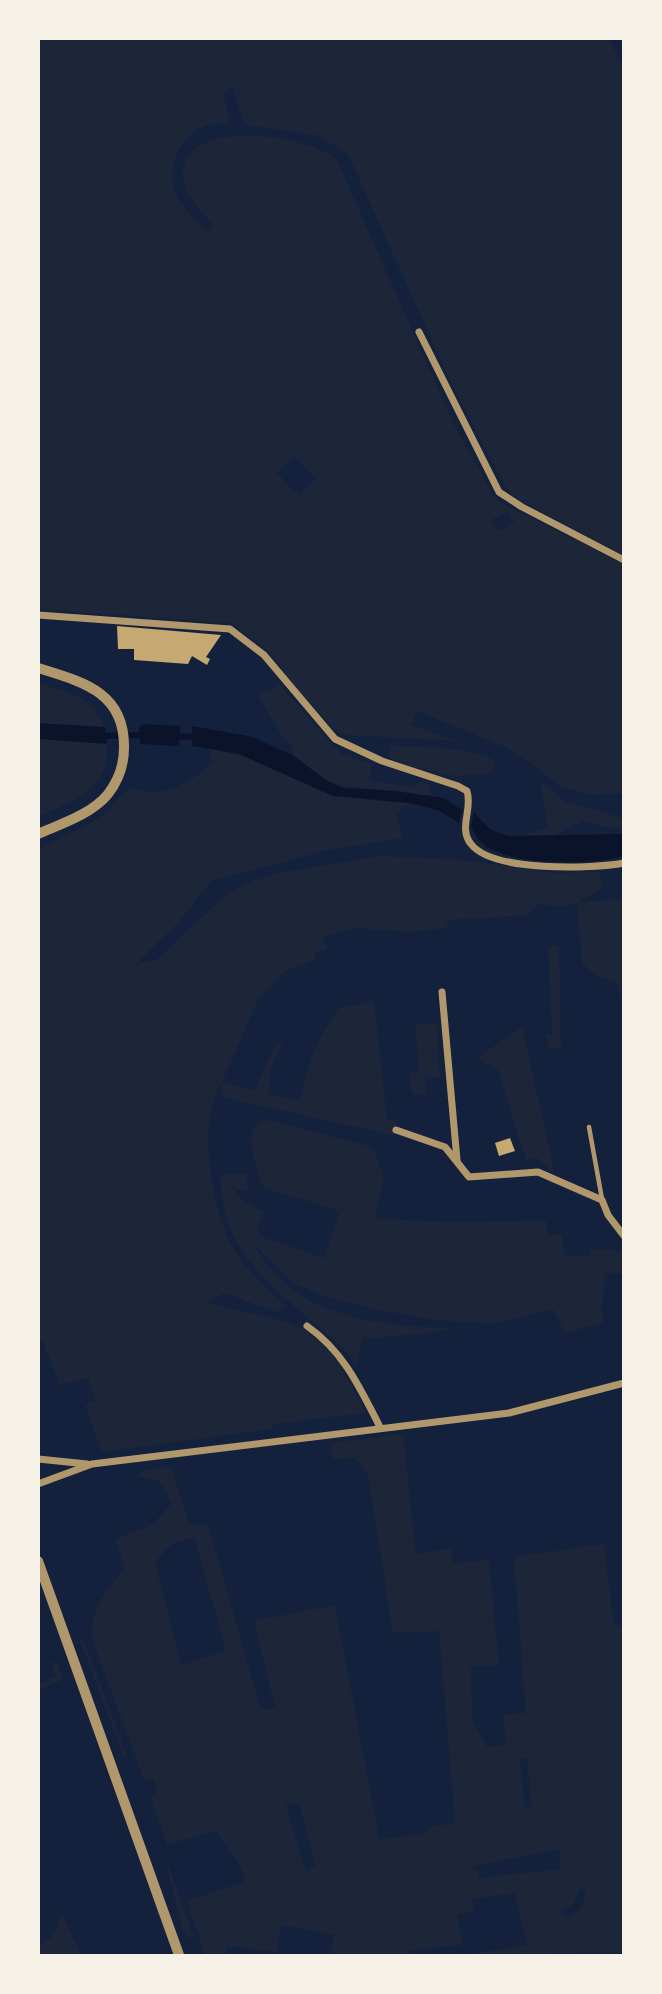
<svg xmlns="http://www.w3.org/2000/svg" width="662" height="1994" font-family="'PT Sans',sans-serif">
<rect width="100%" height="100%" fill="#14213d"/>
<g fill="#1d2539" fill-rule="evenodd">
<path d="M38,39H609L624,69L623,555L518,499L505,486L453,387L348,154L317,135L245,125L232,88L223,92L230,123C223,124 214,123 207,125C183,133 166,165 174,189C180,206 195,220 208,232L214,227C204,213 184,194 183,178C179,115 309,134 337,160L454,425L496,500L623,564V794L592,795L560,786L526,759L503,746L417,711L411,725L457,741L344,735L333,728L294,685L269,652L231,623L39,609ZM294,456L316,479L299,496L277,473ZM508,512L515,523L497,531L491,520Z"/>
<path d="M38,683C53,688 70,692 84,700C98,710 105,724 107,741C112,786 75,802 39,816Z"/>
<path d="M279,684L340,753L372,764L369,780L416,788L420,780L428,783L431,796L333,784L294,756L292,745L283,738L258,696L260,691L271,692Z"/>
<path d="M390,746C424,748 463,745 495,760L493,773L454,776L414,767L389,757Z"/>
<path d="M210,748L239,754L333,796L409,803L396,815L403,838L328,850L211,881L179,922L135,965L155,961L228,893L252,881L284,872L381,856L459,860L556,873L600,872L603,888L578,902L623,899V1004L616,982L597,977L582,963L577,903L564,907L538,904L528,915L447,920L448,928L407,932L353,928L323,937L326,950L315,952L316,959L285,971L259,998L222,1082L254,1091L275,1045L283,1044L272,1065L268,1094L300,1101C306,1067 318,1036 339,1008L374,1002L387,1120L396,1119V1136L221,1097V1084C197,1122 211,1208 232,1246C245,1270 266,1288 286,1307L279,1312L273,1311L225,1293L207,1302C226,1309 246,1311 265,1316C329,1331 337,1360 366,1413L273,1424L271,1429L102,1452L85,1405L96,1401L88,1378L60,1385L43,1342L39,1341V849L101,818L129,788C168,799 184,785 214,763L210,756Z"/>
<path d="M540,780L566,802L623,818V828L603,827L584,820L555,835L520,836L548,828Z"/>
<path d="M548,946L559,947L561,1048L549,1050L546,1034H552Z"/>
<path d="M436,1023L440,1077H425L427,1094L412,1095L409,1073L419,1071L415,1025Z"/>
<path d="M522,1027L555,1174L536,1157L526,1160L498,1070L477,1058Z"/>
<path d="M267,1120L373,1147L384,1177L375,1219L461,1222L546,1220L547,1235L562,1234L565,1257L591,1255V1249L623,1251V1274L605,1273L603,1305L600,1306L604,1322L565,1334L553,1309L495,1324L436,1320L378,1310L324,1296L293,1283L254,1244C292,1318 382,1327 456,1328L429,1333L362,1339L356,1367L347,1352C310,1317 249,1276 230,1228C223,1211 222,1193 220,1175L246,1173L249,1191L231,1187L244,1201L264,1212L257,1228L262,1237L324,1258L340,1211L264,1188C257,1178 248,1139 253,1128C256,1123 262,1122 267,1120Z"/>
<path d="M403,1434L416,1554L451,1548L453,1564L489,1560L499,1665L471,1667L472,1719L487,1747L506,1746L503,1715L526,1713L514,1557L604,1544L614,1625H624L623,1953L460,1955L527,1946L515,1893L472,1899L474,1912L458,1914L462,1945L409,1950V1955H330L334,1935L281,1925L277,1952L227,1946L226,1955H205L187,1901L246,1881L240,1866L216,1831L167,1845L150,1796L158,1793L153,1778L144,1780L92,1639C90,1609 106,1590 125,1569L115,1539L152,1525L172,1503L159,1481L139,1477V1474L143,1470L171,1467L190,1525L208,1524L261,1710L275,1708L254,1621L335,1605L379,1838L422,1835L430,1827L455,1823L439,1631L393,1633L368,1475L356,1458L333,1459L330,1443ZM194,1537L226,1650L181,1665L155,1562L172,1544ZM527,1758L532,1808L525,1809L520,1759ZM299,1802L315,1865L306,1873L286,1805ZM560,1849V1869L479,1878V1872L471,1866ZM582,1885L586,1895L579,1911L566,1917L561,1915L562,1909L573,1905Z"/>
<path d="M78,1635L85,1643L127,1756L124,1757Z"/>
<path d="M51,1662L57,1663L63,1680L39,1689V1684L56,1677Z"/>
<path d="M167,1867H169L194,1937L189,1938L183,1931Z"/>
<path d="M61,1912L81,1955H39V1945C52,1940 60,1926 61,1912Z"/>
</g>
<g fill="#0b132b">
<path d="M38,723L105,727L107,744L39,739Z"/>
<path d="M144,724L180,726L179,746L140,744L139,727Z"/>
<path d="M192,726L253,737L294,756L324,779L343,788L396,791L444,798L462,810L459,823L438,810L409,803L333,796L239,754L192,746Z"/>
<path d="M474,813L491,830L508,836L623,834V856C591,866 511,866 483,844C478,840 474,833 471,826Z"/>
</g>
<g fill="none" stroke-linecap="round" stroke-linejoin="round">
<g stroke="#0b132b" stroke-width="6">
<path d="M100,736L145,735"/>
<path d="M173,736L197,737"/>
</g>
</g>
<g fill="#c6a872">
<path d="M117,626L221,635L206,657L210,659L207,665L192,656L188,664L134,660V649H118Z"/>
<path d="M510,1138L515,1151L499,1156L495,1143Z"/>
</g>
<g fill="none" stroke-linecap="round" stroke-linejoin="round">
<path stroke="#b1986c" stroke-width="4.5" d="M589,1127L602,1199"/>
<g stroke="#b1986c" stroke-width="7">
<path d="M419,332L499,492L522,507L624,560"/>
<path d="M38,615L230,629L264,655L335,739L382,761L458,786L467,791C473,809 458,828 471,844C492,872 592,869 624,863"/>
<path d="M442,992L457,1160"/>
<path d="M396,1130L445,1147L469,1177L538,1172L602,1200L608,1215L624,1236"/>
<path d="M307,1326C344,1352 360,1388 380,1427"/>
<path d="M38,1459L87,1464"/>
<path d="M38,1484L92,1464L509,1413L624,1383"/>
</g>
<g stroke="#b1986c" stroke-width="10">
<path d="M38,668C83,682 125,692 124,748C124,764 118,781 108,794C92,814 61,824 38,834"/>
<path d="M38,1561L179,1955"/>
</g>
</g>
<rect width="662" height="1994" fill="none" stroke="#f6f1e7" stroke-width="80"/>
</svg>
